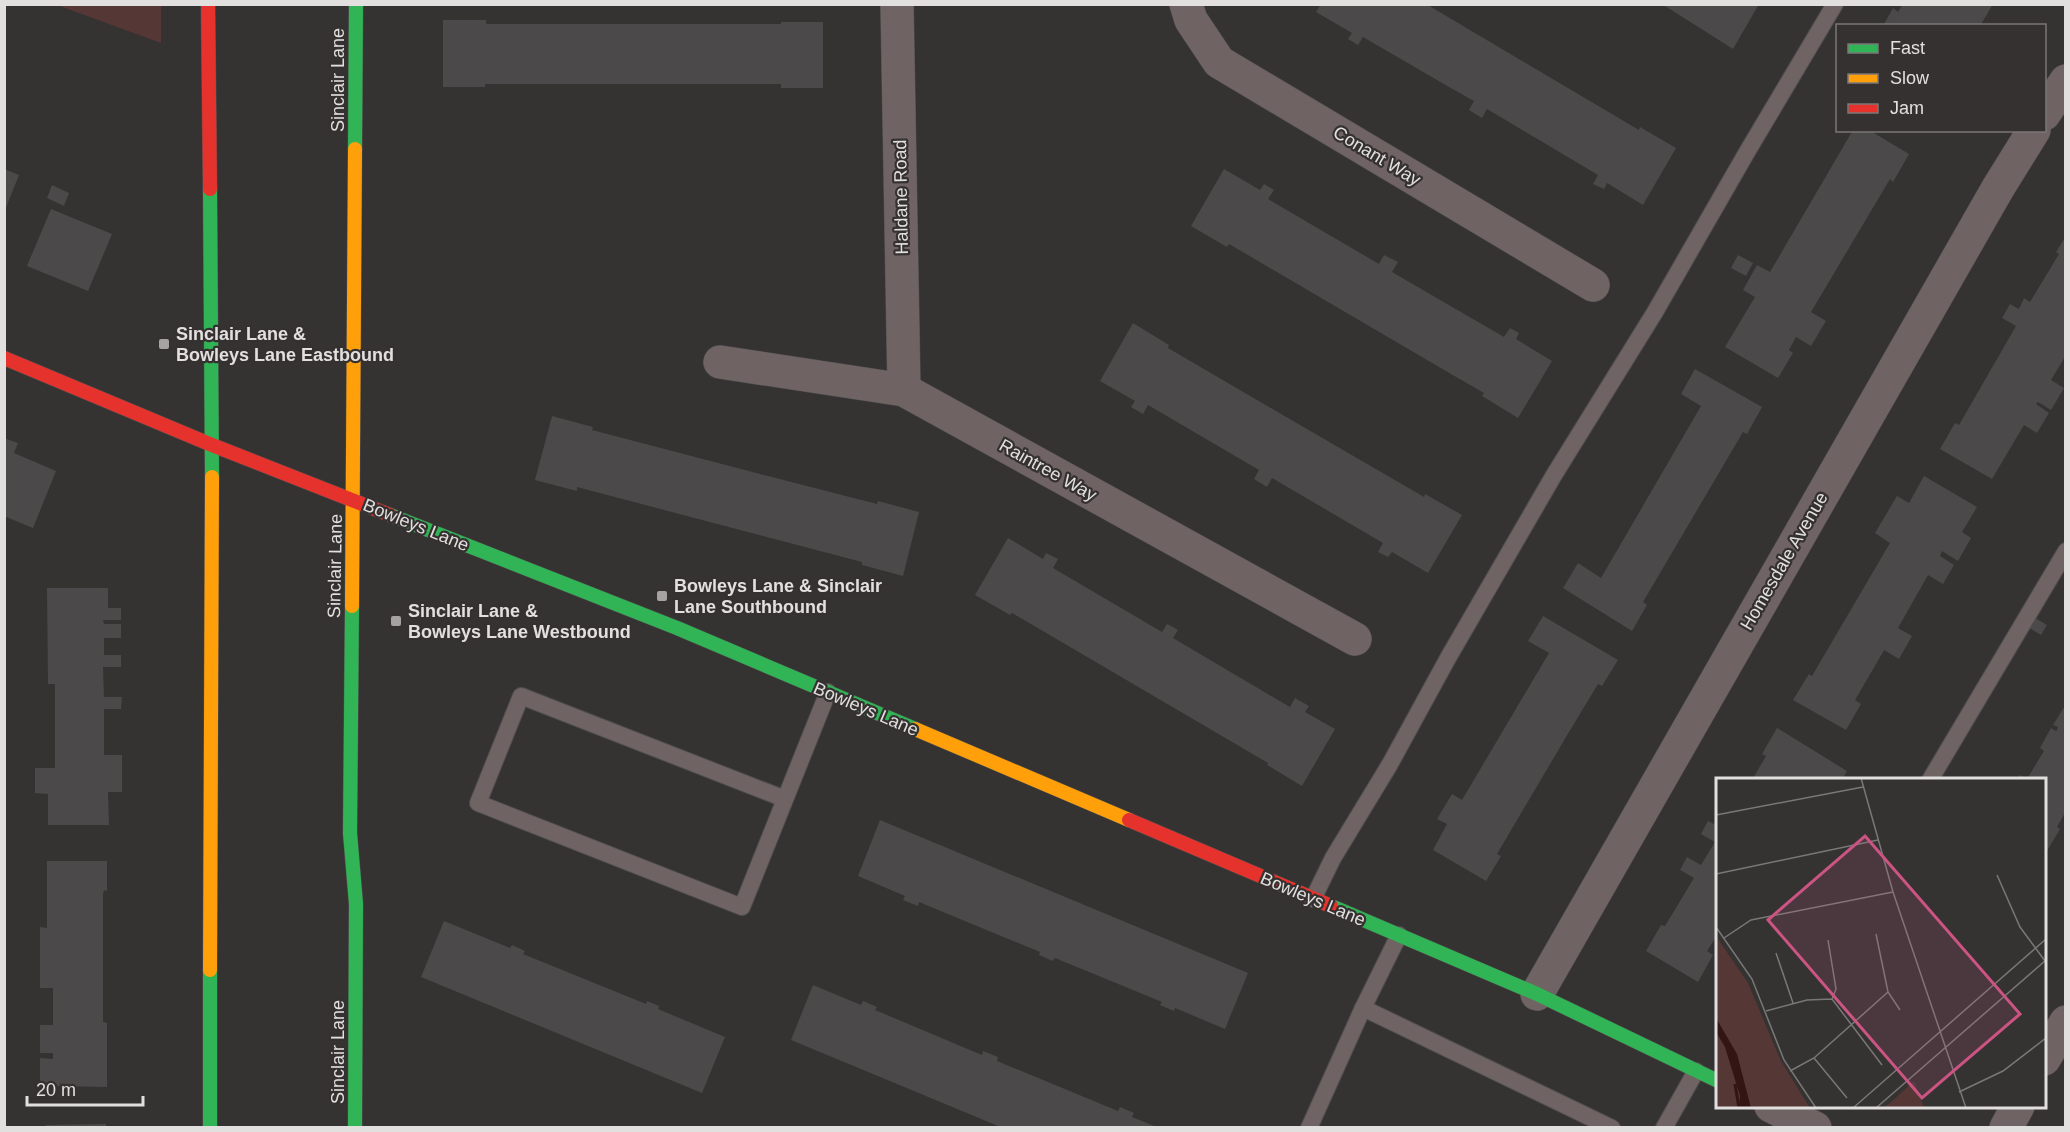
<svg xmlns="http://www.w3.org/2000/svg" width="2070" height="1132" font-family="Arial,sans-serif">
<rect width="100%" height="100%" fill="#353232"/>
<path fill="#553735" d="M57,5H161V43Z"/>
<g fill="#4b4949">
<path d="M1321,4H1426L1639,130L1640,127L1676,148L1643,205L1607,183L1604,189L1593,184L1598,175L1487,109L1482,118L1469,110L1474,101L1449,87L1363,37L1358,45L1348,39L1352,33L1316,12Z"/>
<path d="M1662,4H1759L1733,49Z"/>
<path d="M1903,4H1993L1980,26H1883L1893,8L1898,12Z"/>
<path d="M443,20H486V24H781V22H823V88H781V84H485V87H443Z"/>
<path d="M1853,130H1869L1909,154L1893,182L1890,179L1811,312L1826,321L1811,346L1796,337L1789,350L1793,353L1778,378L1725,347L1755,297L1743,290L1757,265L1770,272Z"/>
<path d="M4,169L19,175L5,210H4Z"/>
<path d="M1224,169L1260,190L1264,184L1274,190L1268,199L1379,264L1384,255L1398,262L1392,272L1504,337L1510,328L1519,333L1516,339L1552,361L1518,418L1482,396L1484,393L1451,374L1229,244L1227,247L1191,226Z"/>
<path d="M52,185L69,193L64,206L47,198Z"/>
<path d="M51,209L112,234L88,291L27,266Z"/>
<path d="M2066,236V355L2051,380L2064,388L2051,410L2038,402L2036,404L2049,413L2037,433L2024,425L1992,479L1940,449L1955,423L1959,425L2016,326L2002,318L2010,304L2019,309L2024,298L2030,302L2059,254L2056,252Z"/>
<path d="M1738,255L1753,263L1746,276L1731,268Z"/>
<path d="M1133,323L1169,345L1168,348L1233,386L1424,497L1425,494L1462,515L1428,573L1392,552L1388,557L1378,552L1383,543L1272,478L1267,487L1259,482L1254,479L1259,470L1148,405L1143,414L1131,407L1135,401L1100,381Z"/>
<path d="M1695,369L1762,407L1747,434L1743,432L1643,602L1647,605L1632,631L1563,588L1578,563L1601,578L1701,406L1681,394Z"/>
<path d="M552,416L593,427L592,430L768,476L877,504L878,501L919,512L903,576L862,565V562L649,506L577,487V491L535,480Z"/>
<path d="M4,438L18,443L14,453L56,471L33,528L4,516Z"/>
<path d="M1924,476L1977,507L1962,532L1971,538L1958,561L1942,551L1940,556L1954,565L1943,584L1928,575L1898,628L1912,636L1899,659L1884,650L1883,652L1855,700L1861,704L1846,730L1793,700L1809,674L1812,676L1890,543L1875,533L1897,496L1909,503Z"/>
<path d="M1008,538L1043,559L1046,553L1058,559L1053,568L1162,632L1167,624L1173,627L1178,630L1173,638L1290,707L1295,698L1309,706L1305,712L1335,729L1302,786L1267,765L1268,763L1012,613L1010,615L975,595Z"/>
<path d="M47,588H108V608H121V620H103L104,624H121V638H104V655H121V667H103L104,697H122L121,709H104V755H122V792H108L109,825H48V794L35,793V768H55V684H48Z"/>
<path d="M1543,616L1618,660L1602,686L1598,684L1569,732L1497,854L1501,856L1486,881L1433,850L1447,824L1437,819L1452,794L1462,800L1549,653L1528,641Z"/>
<path d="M2032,616L2047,625L2041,635L2026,626Z"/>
<path d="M2066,704V811L2057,827L2060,829L2044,856V780H2018L2020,775L2027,779L2044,751L2040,748L2051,728L2056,731L2057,730L2058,727L2053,725Z"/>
<path d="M1777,728L1847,771L1842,780H1752L1766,756L1762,754Z"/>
<path d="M880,820L1248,973L1225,1029L1175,1008L1174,1011L1160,1005L1162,1002L1055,958L1053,961L1039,955L1040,952L919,902L918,906L903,900L905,896L858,876Z"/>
<path d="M1708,821L1718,826V934L1707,951L1713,955L1698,982L1646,951L1661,925L1665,926L1694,878L1680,870L1687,857L1701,865L1715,842L1701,834Z"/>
<path d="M47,861H107V891L104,890L103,894V1022L107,1023V1087L53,1086V1083L40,1084V1058L53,1059V1053H40V1025H53V988H40V927L47,928Z"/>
<path d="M444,921L510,948L512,945L525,951L523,954L646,1004L647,1001L659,1006L658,1009L725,1037L702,1093L421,977Z"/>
<path d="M813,985L861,1005L863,1001L877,1007L875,1010L982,1055L983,1051L998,1057L997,1061L1118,1111L1120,1107L1134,1113L1132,1117L1159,1128H1003L791,1040Z"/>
<path d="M106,1124V1128H46V1125Z"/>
</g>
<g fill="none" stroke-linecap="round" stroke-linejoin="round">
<defs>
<g id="lane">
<path d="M1930,780L2066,551"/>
<path d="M785,799L521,696L478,803L742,907L828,692"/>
<path d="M1313,899L1333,858L1390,764L1448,658L1554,475L1655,312L1747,152L1835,4"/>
<path d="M1399,935L1363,1008L1612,1128"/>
<path d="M1309,1128L1363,1008"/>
<path d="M1664,1128L1696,1071"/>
</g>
<g id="street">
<path d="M897,4L904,390"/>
<path d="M1186,4L1191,20L1219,62L1593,285"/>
<path d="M2044,114L2066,81"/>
<path d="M720,362L904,390L1355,639"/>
<path d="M1537,994L1998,188L2034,130"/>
<path d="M2044,1059L2066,1022"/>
<path d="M1771,1106L1815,1128"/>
<path d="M2006,1128L2018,1106"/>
</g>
<g id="fast">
<path d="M355,149L356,4"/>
<path d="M210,189L212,477"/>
<path d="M390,515L677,628L915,729"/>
<path d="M352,606L350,833L356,904L355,1128"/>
<path d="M1331,906L1537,994L1718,1081"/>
<path d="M210,1128V970"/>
</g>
<g id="slow">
<path d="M352,606L355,149"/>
<path d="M915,729L1129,820"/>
<path d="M210,970L212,477"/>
</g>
<g id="jam">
<path d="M208,4L210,189"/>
<path d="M4,358L212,445L390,515"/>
<path d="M1129,820L1331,906"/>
</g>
</defs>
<use href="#lane" stroke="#504f4f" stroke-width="18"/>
<use href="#street" stroke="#504f4f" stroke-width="34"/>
<use href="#fast" stroke="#504f4f" stroke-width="15"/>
<use href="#slow" stroke="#504f4f" stroke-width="15"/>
<use href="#jam" stroke="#504f4f" stroke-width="15"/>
<use href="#lane" stroke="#6f6363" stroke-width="16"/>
<use href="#street" stroke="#6f6363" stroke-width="33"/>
<use href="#fast" stroke="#30b455" stroke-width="14"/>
<use href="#slow" stroke="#ff9f0a" stroke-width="14"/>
<use href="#jam" stroke="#e5322d" stroke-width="14"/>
</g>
<g fill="#a5a3a2" stroke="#363131" stroke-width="2">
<rect x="158" y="338" width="12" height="12" rx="3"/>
<rect x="656" y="590" width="12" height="12" rx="3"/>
<rect x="390" y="615" width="12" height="12" rx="3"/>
</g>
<g text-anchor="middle" stroke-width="4.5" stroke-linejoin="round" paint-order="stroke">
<g font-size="18" fill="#e2e0df" stroke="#363131">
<text transform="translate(338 80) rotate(-90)" y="6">Sinclair Lane</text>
<text transform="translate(1377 156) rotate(31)" y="6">Conant Way</text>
<text transform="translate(901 197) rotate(-91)" y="6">Haldane Road</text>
<text transform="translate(1048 470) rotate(29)" y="6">Raintree Way</text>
<text transform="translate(416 525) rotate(22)" y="6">Bowleys Lane</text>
<text transform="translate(1784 561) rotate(-60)" y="6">Homesdale Avenue</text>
<text transform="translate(335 566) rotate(-89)" y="6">Sinclair Lane</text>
<text transform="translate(866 709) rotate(23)" y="6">Bowleys Lane</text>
<text transform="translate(1313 899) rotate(23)" y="6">Bowleys Lane</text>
<text transform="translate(338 1052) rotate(-90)" y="6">Sinclair Lane</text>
</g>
<g font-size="18" font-weight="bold" fill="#e2e0df" stroke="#363131" text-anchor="start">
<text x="176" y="340">Sinclair Lane &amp;<tspan x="176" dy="21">Bowleys Lane Eastbound</tspan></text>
<text x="674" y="592">Bowleys Lane &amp; Sinclair<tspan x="674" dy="21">Lane Southbound</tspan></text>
<text x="408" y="617">Sinclair Lane &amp;<tspan x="408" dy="21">Bowleys Lane Westbound</tspan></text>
</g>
</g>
<g transform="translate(1716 778)">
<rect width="330" height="330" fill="#353232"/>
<path d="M0,158L32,205L65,283L94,330H0ZM198,303L208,330H167L175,324Z" fill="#553735"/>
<path d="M0,240L21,276L35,330H23L24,318L9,269L0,254Z" fill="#331514"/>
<path fill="none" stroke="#331514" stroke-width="3" d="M19,306L23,330"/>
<path fill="none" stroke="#7a7877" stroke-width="1.5" d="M145,0L177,114L250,330M0,37L147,9M0,96L162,62M281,97L304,149L329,183M0,149L36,201L68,282L100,330M160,156L172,214L184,232M8,160L35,142L177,114M112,162L120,211L116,221M60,175L77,225M50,233L91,222L116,221L166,287M98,280L131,320M74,293L98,280L172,214M243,314L287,293L330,260M137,330L330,161M160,330L330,182"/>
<path fill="#cc5483" fill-opacity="0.15" stroke="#cc5483" stroke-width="3" d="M149,58L304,236L206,320L52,142Z"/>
<rect width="330" height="330" fill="none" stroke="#e2e0df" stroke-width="3"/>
</g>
<rect width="2070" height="1132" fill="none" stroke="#e2e0df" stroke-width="12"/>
<rect x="1836" y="24" width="210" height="108" fill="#363131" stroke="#7b7777" stroke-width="1.5"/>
<rect x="1848" y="44" width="30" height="9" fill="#30b455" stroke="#7b7777" stroke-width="1.5"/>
<text x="1890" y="54" font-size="18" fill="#e2e0df">Fast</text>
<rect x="1848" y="74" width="30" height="9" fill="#ff9f0a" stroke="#7b7777" stroke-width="1.5"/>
<text x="1890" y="84" font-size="18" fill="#e2e0df">Slow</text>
<rect x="1848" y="104" width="30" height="9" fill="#e5322d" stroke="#7b7777" stroke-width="1.5"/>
<text x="1890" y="114" font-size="18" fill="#e2e0df">Jam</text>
<path d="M27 1096v9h116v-9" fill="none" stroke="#e2e0df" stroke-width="3"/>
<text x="36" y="1096" font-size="18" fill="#e2e0df" stroke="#363131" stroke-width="4.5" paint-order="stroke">20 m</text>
</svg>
